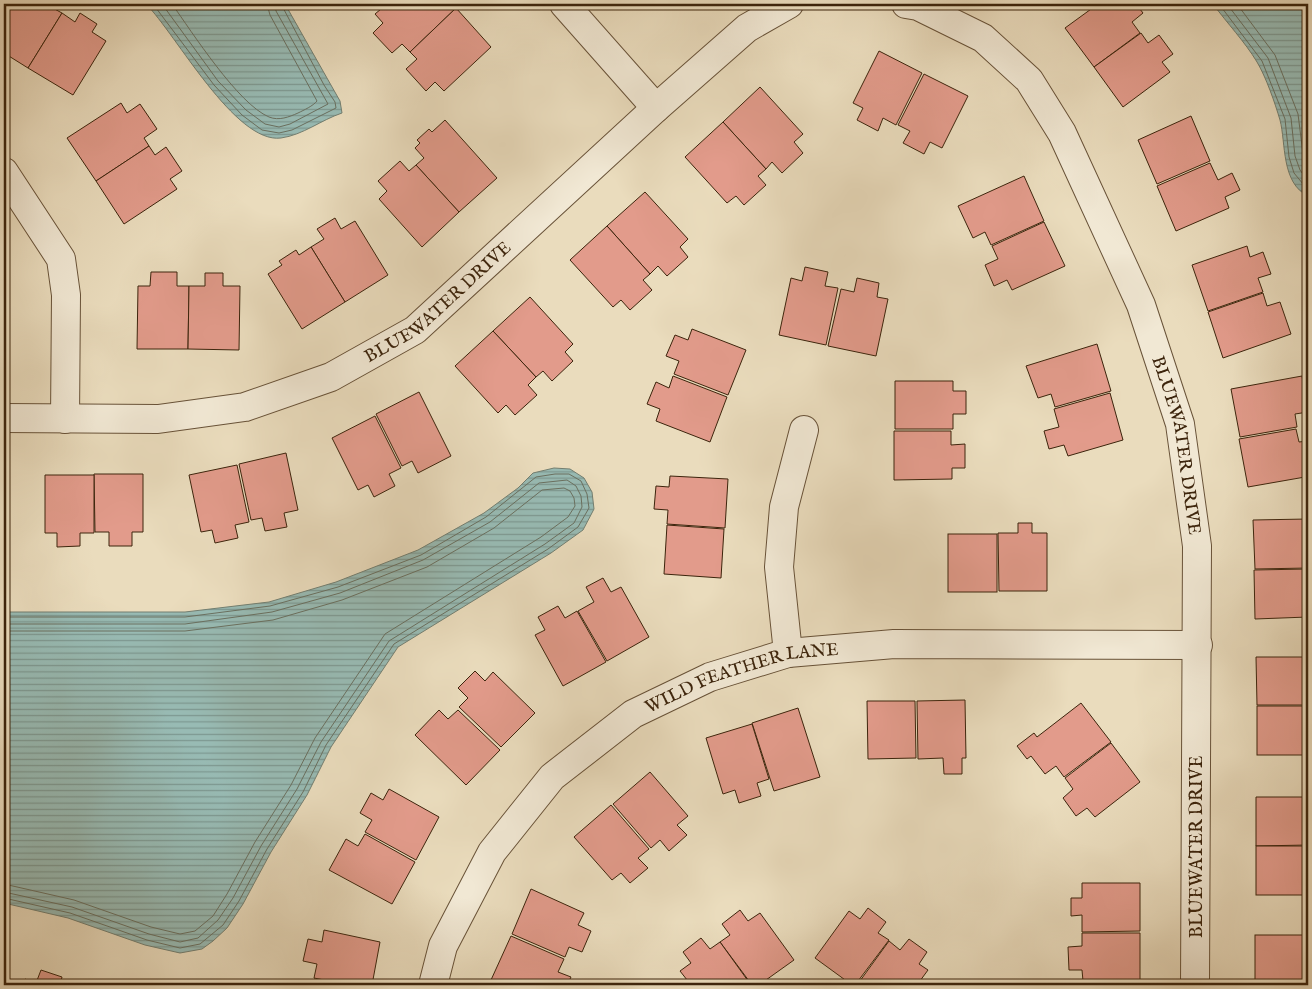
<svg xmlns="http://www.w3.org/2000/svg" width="1312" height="989" font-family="'IM FELL English',serif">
<defs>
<pattern id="water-rules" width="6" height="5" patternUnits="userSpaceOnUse" patternTransform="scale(1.25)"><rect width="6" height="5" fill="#98bbb4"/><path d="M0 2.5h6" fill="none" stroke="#7d9891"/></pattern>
</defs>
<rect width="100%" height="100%" fill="#eadcbd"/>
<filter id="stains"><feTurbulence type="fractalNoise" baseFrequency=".004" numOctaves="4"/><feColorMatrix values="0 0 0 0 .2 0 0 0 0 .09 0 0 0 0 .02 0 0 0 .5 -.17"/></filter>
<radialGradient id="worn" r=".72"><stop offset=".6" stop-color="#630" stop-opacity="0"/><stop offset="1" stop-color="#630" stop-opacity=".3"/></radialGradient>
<g fill="url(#water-rules)" stroke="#737f71">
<path d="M146,4H285L340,101L342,113C321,120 303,135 281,138C235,144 176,34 146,4Z"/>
<path d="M1213,4H1308V196C1281,183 1286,143 1280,120C1275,103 1266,77 1257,62C1245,42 1227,23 1213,4Z"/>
<path d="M554,468L570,469L584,478L592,492L594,509L583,530L551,553L398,647L331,747L307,795L271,852L243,904L227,928L213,941L202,949L180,953L145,945L68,918L4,903V612H185L269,602L336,582L418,550L484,513L518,488L533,473Z"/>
</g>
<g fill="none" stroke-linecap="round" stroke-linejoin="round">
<g stroke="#6a7060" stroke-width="1">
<path d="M153,4L214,85L242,115L262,130L279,133L292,130L336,108L335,102L324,85L281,4"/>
<path d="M162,4L218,81L246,110L265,124L279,127L290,124L328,104L276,11L275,4"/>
<path d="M172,4C192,32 238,104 269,117C279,121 289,117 298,113C304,110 313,106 317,101L270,15L267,4"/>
<path d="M1219,4L1262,61L1285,119L1289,157L1294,173L1308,190"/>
<path d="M1227,4L1268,58L1291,118L1295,156L1300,170L1308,181"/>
<path d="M1237,4L1275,55L1298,114L1303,154L1308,168"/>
<path d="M4,617H185L270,606L338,587L421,555L486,517L536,477L555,474H569L581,481L587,494L589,508L578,527L548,549L394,644L326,745L303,792L267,849L239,901L223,925L200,944L180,948L147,940L70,913L4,898"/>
<path d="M4,624H185L272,612L340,593L423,560L490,522L539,483L567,480L576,486L581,496L582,507L574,523L545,544L389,641L321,742L297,789L261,846L233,898L218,920L198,938L180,942L149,934L72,907L4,892"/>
<path d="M4,631H185L273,620L342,600L427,567L494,528L542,490L564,488L570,491L574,498L575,506L568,517L541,537L385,634L315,738L291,785L255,842L227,894L213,916L195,931L180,934L151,927L74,900L4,884"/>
</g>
</g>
<g fill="#e29b8b" stroke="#3c240c">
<path d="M9,4H51L49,6L62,13L28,68L4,53V12Z"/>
<path d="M387,4H452L456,8L410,52L402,44L392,53L373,33L383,23L375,14Z"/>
<path d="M1098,4H1136L1143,13L1132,22L1140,33L1094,67L1065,28Z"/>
<path d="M456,8L491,47L444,91L435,82L426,91L406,69L417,59L410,52Z"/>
<path d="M62,13L75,22L80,13L97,24L92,32L106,41L73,95L28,68Z"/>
<path d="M1141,33L1148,43L1159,35L1173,54L1162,62L1170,72L1123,107L1094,67Z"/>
<path d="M879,51L922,73L896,125L883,118L878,131L857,120L863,108L853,103Z"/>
<path d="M924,74L968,96L942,148L930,142L924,154L903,143L910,131L898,125Z"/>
<path d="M760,87L803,134L794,142L803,153L782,173L772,162L766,169L723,122Z"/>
<path d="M121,103L127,113L140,104L157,129L144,138L149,146L96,181L67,138Z"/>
<path d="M1191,116L1210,161L1157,184L1138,140Z"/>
<path d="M445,120L497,178L459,212L416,165L424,158L415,148L420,143L417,140L429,129L432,132Z"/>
<path d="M723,122L766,169L758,176L766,185L744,205L736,196L727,203L685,157Z"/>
<path d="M149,146L155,155L166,147L182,171L170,179L177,189L124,224L96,181Z"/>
<path d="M400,161L409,171L416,165L459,212L422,247L379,199L387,191L378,181Z"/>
<path d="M1210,163L1218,180L1232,173L1240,190L1225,197L1229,208L1176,231L1157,186Z"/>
<path d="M1024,176L1044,221L991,245L985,232L973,238L958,206Z"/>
<path d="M645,192L688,239L680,247L688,257L667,276L658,266L650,274L607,226Z"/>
<path d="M335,218L341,229L355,221L388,275L345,302L311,247L324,239L317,229Z"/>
<path d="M1044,222L1065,266L1012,290L1007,280L994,286L985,265L998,259L992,246Z"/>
<path d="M607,226L650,274L643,280L652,290L630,310L621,300L613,307L570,260Z"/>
<path d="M1247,246L1250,257L1263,252L1271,274L1258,278L1263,292L1208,311L1192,265Z"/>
<path d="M311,247L345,302L302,329L268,274L282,265L279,261L296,250L299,255Z"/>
<path d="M805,267L828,272L825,286L838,288L826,345L779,335L791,278L802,281Z"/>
<path d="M151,272H177V286H189L188,349H137L138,286H150Z"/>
<path d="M205,273H223V286H240L239,350L188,349L189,286H205Z"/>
<path d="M857,278L879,283L877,297L888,299L876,356L828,346L841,289L854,292Z"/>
<path d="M1263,293L1267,306L1280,302L1291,334L1223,358L1208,312Z"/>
<path d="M530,297L573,344L565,352L573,361L552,381L543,371L536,377L493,331Z"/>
<path d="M692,329L746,350L728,395L674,374L679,361L666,356L675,335L688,340Z"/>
<path d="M493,331L536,377L528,385L537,395L515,415L506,405L498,413L455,366Z"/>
<path d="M1097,344L1111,391L1055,407L1051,394L1038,398L1026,366Z"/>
<path d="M673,376L727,397L710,442L656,421L660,409L647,404L656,382L669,388Z"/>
<path d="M1302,376L1308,412L1295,414L1297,427L1240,437L1231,389Z"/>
<path d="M895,381H953V391H966V414H953V429H895Z"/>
<path d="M419,392L451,456L418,473L412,461L402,466L376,414Z"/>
<path d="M1110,393L1123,440L1068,456L1064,445L1049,449L1044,431L1059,427L1054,409Z"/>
<path d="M375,416L401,468L389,474L395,486L374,497L368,485L358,490L332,438Z"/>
<path d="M1296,429L1299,442L1308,441V483H1306L1305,477L1248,487L1239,439Z"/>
<path d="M894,431H951V445L965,444V468H952V479L894,480Z"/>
<path d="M286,453L298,510L284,513L287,527L265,531L262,518L251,520L239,464Z"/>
<path d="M237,465L249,522L235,525L238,538L215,543L212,530L201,532L189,475Z"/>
<path d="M4,473H5L6,531H4Z"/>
<path d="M94,474H143V532H132V546H109V532H95Z"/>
<path d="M45,475H94V533H80V546L57,547V533H45Z"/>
<path d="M670,476L728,479L725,528L667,524L668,510L654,509L656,486L669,487Z"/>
<path d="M1308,519V568L1255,569L1253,520Z"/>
<path d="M1018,523H1032V533H1047V591H999L998,533H1018Z"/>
<path d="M667,525L724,529L721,578L664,574Z"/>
<rect x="948" y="534" width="49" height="58"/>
<path d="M1308,569V617L1255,619L1254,570Z"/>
<path d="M603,578L611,592L621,587L649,637L607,661L578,611L594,602L586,587Z"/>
<path d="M558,606L565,618L577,611L606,662L563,686L535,635L545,630L538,617Z"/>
<path d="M1256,657H1308V705H1257Z"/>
<path d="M475,671L485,681L493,672L535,713L501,747L459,707L468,698L458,688Z"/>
<path d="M965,700L966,758H962V774H944L943,758L918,759L917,701Z"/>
<path d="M867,701H915L916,758L868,759Z"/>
<path d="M1081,703L1111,742L1064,777L1056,766L1045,774L1031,756L1027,759L1017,746L1034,733L1037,737Z"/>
<rect x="1257" y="706" width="51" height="49"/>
<path d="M798,708L820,777L774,791L752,723Z"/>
<path d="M439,710L448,719L458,710L500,750L466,785L415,735Z"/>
<path d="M752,724L769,779L757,783L761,796L739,803L735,790L723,794L706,738Z"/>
<path d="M1111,743L1140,782L1095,817L1087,808L1076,816L1063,798L1073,789L1065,778Z"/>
<path d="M650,772L688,816L677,825L687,835L669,851L660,840L651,848L613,804Z"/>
<path d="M389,789L439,817L416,860L365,832L372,820L360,813L371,793L383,800Z"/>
<path d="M1256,797H1308V845L1256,846Z"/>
<path d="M611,805L649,849L638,858L648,868L630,883L621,873L612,880L574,837Z"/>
<path d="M365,834L415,862L392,904L329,870L346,839L358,846Z"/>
<rect x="1256" y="846" width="52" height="49"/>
<path d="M1082,883H1140V931L1082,932V915L1071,916V898H1082Z"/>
<path d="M531,889L584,913L578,925L591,931L582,952L569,947L565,957L512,934Z"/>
<path d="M868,908L886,922L878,933L889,940L855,985H852L815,958L849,911L860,919Z"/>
<path d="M740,910L748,921L760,913L794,960L759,985H752L720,942L730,935L722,924Z"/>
<path d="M324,930L380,942L372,985H350L314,978L317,964L303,961L308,939L322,942Z"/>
<path d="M1082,933H1140V981H1083L1082,970H1069L1068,947L1082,946Z"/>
<rect x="1255" y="935" width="53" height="49"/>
<path d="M511,936L564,959L558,972L571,977L567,985H503L491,980Z"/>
<path d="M701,938L710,949L720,942L751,985H691L680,971L691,963L683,952Z"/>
<path d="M909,939L927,952L919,964L928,970L917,985H857L889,941L900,950Z"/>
<path d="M41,970L62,977L60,985H23L25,979L36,983Z"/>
<path d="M314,979L342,985H312Z"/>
</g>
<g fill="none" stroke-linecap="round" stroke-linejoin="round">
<defs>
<g id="minor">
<path d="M564,4L656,108"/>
<path id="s1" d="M906,4L918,6L983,38L1029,80L1062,133L1141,305L1180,424L1197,546L1195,985"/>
<path d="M4,172L61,259L66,295L65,419"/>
<path id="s2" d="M4,418L158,419L245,407L331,377L415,330L656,108L747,28L789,4"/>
<path d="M788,653L779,567L784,507L804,430"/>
<path id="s3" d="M433,985L443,946L492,852L552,777L633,714L710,677L788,653L894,644L1198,645"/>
</g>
</defs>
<use href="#minor" stroke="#685238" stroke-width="30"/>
<use href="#minor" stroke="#f1e8d4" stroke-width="28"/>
</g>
<g text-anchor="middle" stroke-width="4" stroke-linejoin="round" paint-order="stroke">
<g font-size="18" fill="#3c240c" stroke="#f1e8d4">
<text dy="6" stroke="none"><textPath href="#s2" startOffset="464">BLUEWATER DRIVE</textPath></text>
<text dy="6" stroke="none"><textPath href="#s1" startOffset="544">BLUEWATER DRIVE</textPath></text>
<text dy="6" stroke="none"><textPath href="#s3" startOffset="461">WILD FEATHER LANE</textPath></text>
<text transform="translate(1196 847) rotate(-90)" y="6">BLUEWATER DRIVE</text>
</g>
</g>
<rect width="1312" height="989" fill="none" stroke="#eadcbd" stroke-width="20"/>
<rect x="5" y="5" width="1302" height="979" fill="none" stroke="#3c240c" stroke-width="2.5"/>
<rect x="10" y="10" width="1292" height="969" fill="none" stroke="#3c240c"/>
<rect width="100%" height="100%" filter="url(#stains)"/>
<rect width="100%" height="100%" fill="url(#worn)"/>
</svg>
